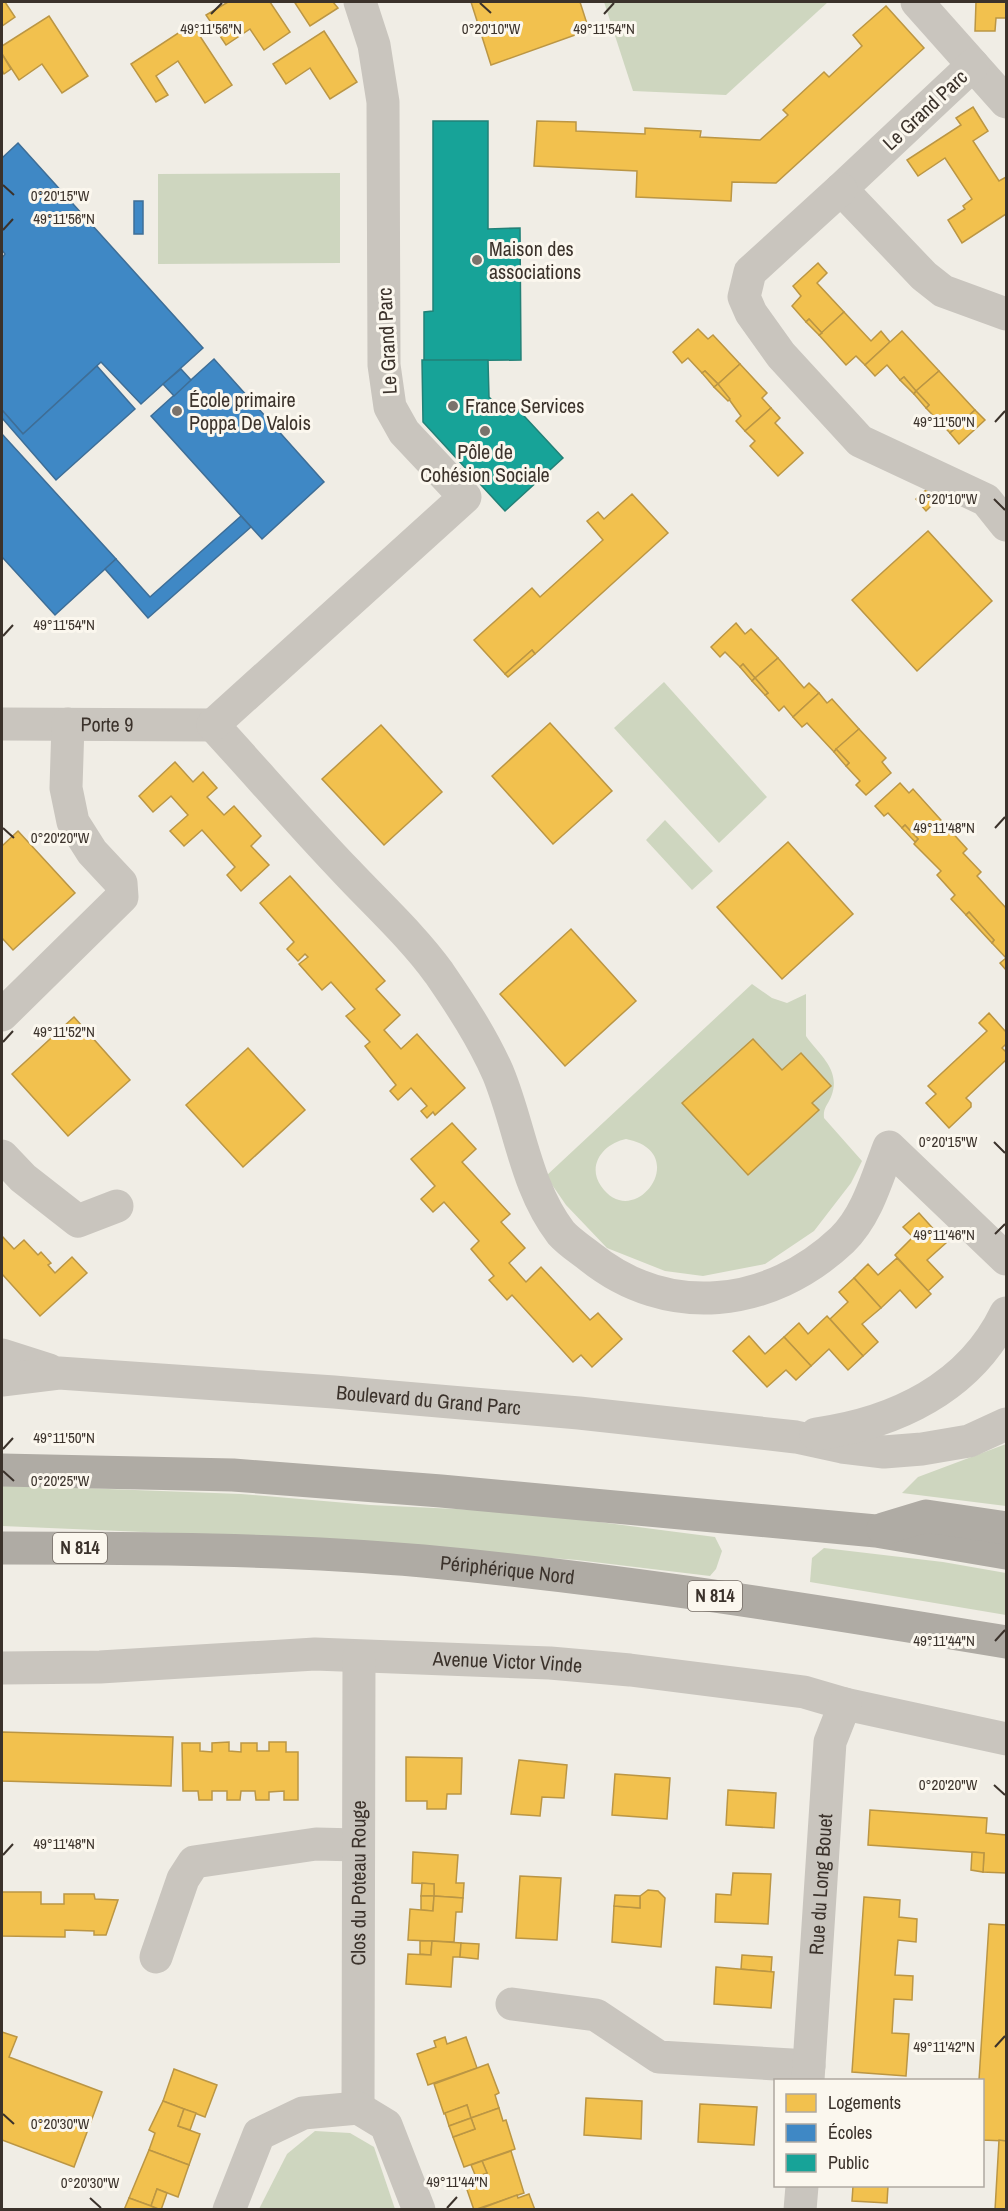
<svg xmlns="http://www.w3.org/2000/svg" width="1008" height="2211" font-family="'Archivo Narrow',sans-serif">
<rect width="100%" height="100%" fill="#f0ede5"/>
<g fill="#ced6bf" fill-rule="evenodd">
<path d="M604,2H828L726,95L633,91Z"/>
<path d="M340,173V263L158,264V174Z"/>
<path d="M664,682L767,797L719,843L614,728Z"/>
<path d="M665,820L713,871L692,890L646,840Z"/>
<path d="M752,984L772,998L787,1003L806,994V1036C819,1055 842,1070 831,1097C827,1106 823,1108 824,1118L862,1161L851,1183L814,1231L765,1264L703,1276L665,1271L607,1248L566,1205L546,1176ZM753,1039L782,1070L801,1053L831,1086L812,1103L819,1110L748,1175L683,1103ZM626,1139C694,1152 634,1234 601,1186C586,1164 605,1143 626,1139Z"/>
<path d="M1006,1444V1506L902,1493L918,1477Z"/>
<path d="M2,1485L241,1494L370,1505L522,1512L715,1537L722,1551L716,1569L710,1576L577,1560L283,1538L2,1526Z"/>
<path d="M824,1548L943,1562L1006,1573V1615L810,1582L812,1558Z"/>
<path d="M315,2131L350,2133L374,2147L395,2209H259L287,2154Z"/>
</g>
<g fill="#f2c14e" stroke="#bb9644" stroke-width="1.5">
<path d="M2,2H5L15,17L2,26Z"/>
<path d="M228,2H270L290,32L264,50L250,29L226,45L206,15Z"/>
<path d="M298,2H333L338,8L310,26L295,3Z"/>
<path d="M471,2H580L589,30L491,65Z"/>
<path d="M976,2H1006V18H996L995,31H975Z"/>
<path d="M886,6L924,48L776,183L732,182L731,201L636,197L637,171L534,166L537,121L576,122V131L645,134V128L701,131L700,137L760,140L788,115L783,110L824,72L829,77L862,46L853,35Z"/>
<path d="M49,16L88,76L62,93L42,64L19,80L2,54V46Z"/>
<path d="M192,24L232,85L205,103L178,61L156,76L168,95L156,102L131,64Z"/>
<path d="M324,31L357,82L330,99L310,68L286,84L273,64Z"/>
<path d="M2,54L11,69L4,74L2,70Z"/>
<path d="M973,107L988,131L973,141L999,181L1006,177V214L962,243L948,220L965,209L963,206L972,199L945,158L918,176L907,160L961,125L956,118Z"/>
<path d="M818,263L827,273L817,283L844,312L822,333L809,319L806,322L792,306L801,296L793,286Z"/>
<path d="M844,312L871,341L881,331L890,342L865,365L856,356L846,365L819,335Z"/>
<path d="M809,319L822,333L819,335L806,322Z"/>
<path d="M698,329L708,339L713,335L740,364L718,384L705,371L702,373L688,358L682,363L673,352Z"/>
<path d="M902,331L939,371L916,391L904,377L900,380L887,365L875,376L865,365Z"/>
<path d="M740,364L767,393L762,398L771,408L745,431L736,421L741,416L718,384Z"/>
<path d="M705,371L718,384L714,387L702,373Z"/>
<path d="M939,371L975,410L950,433L926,408L929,405L916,391Z"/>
<path d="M904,377L916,391L914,394L900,380Z"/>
<path d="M718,384L730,399L728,401L714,387Z"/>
<path d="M916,391L929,405L926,408L914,394Z"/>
<path d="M771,408L780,418L775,423L803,453L778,476L750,446L755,441L745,431Z"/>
<path d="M975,410L985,420L959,444L950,433Z"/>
<path d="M927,489L937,500L926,511L916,499Z"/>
<path d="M632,494L668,533L535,654L532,650L505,674L474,640L532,588L540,597L603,540L587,521L598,512L604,519Z"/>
<path d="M928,531L992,601L917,671L852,600Z"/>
<path d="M736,623L745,634L751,629L778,658L755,678L743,664L740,667L725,652L720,657L711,647Z"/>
<path d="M532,650L535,654L508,677L505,674Z"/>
<path d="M778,658L804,688L809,683L819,693L793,717L784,706L779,711L765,695L768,693L755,678Z"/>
<path d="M743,664L755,678L752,681L740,667Z"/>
<path d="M755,678L768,693L765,695L752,681Z"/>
<path d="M819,693L827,703L832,699L859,729L834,752L807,723L802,727L793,717Z"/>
<path d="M550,723L612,791L553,844L492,776Z"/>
<path d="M381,725L442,792L384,845L322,779Z"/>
<path d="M859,729L886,758L882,762L891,773L866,795L856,785L860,781L846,766L849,763L836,749Z"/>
<path d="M836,749L849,763L846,766L834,752Z"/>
<path d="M175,762L193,782L203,772L217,788L207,797L224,815L234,806L261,836L251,846L269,865L241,891L227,875L235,867L202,830L184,846L170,831L188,815L171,796L153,812L139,796Z"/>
<path d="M900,783L909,793L913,789L967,849L963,853L981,872L977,876L1006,908V970L1000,963L1006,958L992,943L994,940L969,912L966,915L951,899L955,895L937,875L941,871L914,844L918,839L905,825L902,828L888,813L884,816L875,806Z"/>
<path d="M905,825L918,839L915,842L902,828Z"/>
<path d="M18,831L75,893L13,950L2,938V846Z"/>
<path d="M788,842L853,914L782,979L717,907Z"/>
<path d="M290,876L385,981L376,989L400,1015L384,1030L401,1049L417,1034L465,1088L435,1115L433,1112L427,1118L421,1111L427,1106L411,1088L398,1100L390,1091L396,1085L365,1046L370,1042L346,1016L355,1009L331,982L322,990L299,964L308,957L305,954L298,961L287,949L294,942L260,903Z"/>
<path d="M969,912L994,940L992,943L966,915Z"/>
<path d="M571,929L636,1001L565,1066L500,994Z"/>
<path d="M989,1013L1006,1032V1044L1002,1048L1006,1052V1060L966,1098L971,1103V1107L949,1128L926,1103L936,1094L928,1086L987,1031L979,1023Z"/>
<path d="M74,1017L130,1080L68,1136L12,1074Z"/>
<path d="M753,1039L782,1070L801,1053L831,1086L812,1103L819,1110L748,1175L682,1103Z"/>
<path d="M248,1048L305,1110L243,1167L186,1105Z"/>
<path d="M452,1123L476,1149L462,1162L510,1214L501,1222L525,1248L509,1263L526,1282L541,1267L590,1320L598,1313L622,1339L592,1367L581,1355L573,1362L512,1295L507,1300L489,1280L494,1276L471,1249L479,1241L444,1202L433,1212L421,1199L435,1186L411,1159Z"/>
<path d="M919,1213L946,1243L927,1260L943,1277L928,1291L895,1255L913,1237L903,1227Z"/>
<path d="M2,1236L14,1249L24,1240L38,1255L41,1252L51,1263L48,1265L55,1273L72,1257L87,1273L40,1316L2,1274Z"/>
<path d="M897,1258L931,1294L916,1308L900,1290L881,1308L854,1278L868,1264L878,1275Z"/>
<path d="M854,1278L881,1308L862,1324L878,1342L863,1356L830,1319L848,1302L839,1292Z"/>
<path d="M827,1316L863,1356L848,1370L829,1349L811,1366L784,1337L799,1323L808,1334Z"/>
<path d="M749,1336L765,1354L784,1337L811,1366L796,1380L786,1370L767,1387L733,1351Z"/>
<path d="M2,1732L173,1737L171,1786L2,1781Z"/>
<path d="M229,1742V1751L241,1752V1743H257V1751H269V1742H286V1752H298V1800H284V1791L269,1792V1800H256L255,1791H241L240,1800H227V1791H212V1800H199L198,1791H183L182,1743H200V1751L212,1752V1743Z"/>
<path d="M406,1757L462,1758L461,1794H447L446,1809H427V1801H406Z"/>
<path d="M519,1760L567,1765L564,1798L542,1797L540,1816L511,1814Z"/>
<path d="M615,1774L670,1778L667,1819L612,1815Z"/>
<path d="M728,1790L776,1793L774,1828L726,1825Z"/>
<path d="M870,1810L987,1818L986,1833L1006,1835V1873L983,1872L984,1853L868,1845Z"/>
<path d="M413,1852L458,1855L456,1883H464L463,1898L434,1896V1884L412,1883Z"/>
<path d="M972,1852L984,1853L983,1872L971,1870Z"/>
<path d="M733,1873L771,1874L768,1924L715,1922L716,1894L731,1895Z"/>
<path d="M520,1876L561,1878L557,1940L516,1938Z"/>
<path d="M422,1883L434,1884V1896H421Z"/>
<path d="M648,1890L658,1891L665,1898L661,1947L612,1942L614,1906L640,1908V1896Z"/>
<path d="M2,1892H41V1904H64V1894H94L95,1899L118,1900L106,1935H94V1931L65,1930V1937L2,1936Z"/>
<path d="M615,1895L640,1896V1908L614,1906Z"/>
<path d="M421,1896H434L433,1911L421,1910Z"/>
<path d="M434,1896L463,1898L462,1912H456L454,1942L408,1940L410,1909L433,1911Z"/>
<path d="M864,1897L900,1900L899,1917L917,1919L916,1942L898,1940L895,1975L913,1976L912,2000L894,1999L892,2033L909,2034L906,2076L852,2072Z"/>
<path d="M989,1924L1006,1925V2141L982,2140V2080H979Z"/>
<path d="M420,1941H432L431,1955L420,1954Z"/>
<path d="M432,1941L461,1943L460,1957H453L451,1987L406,1984L408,1954L431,1955Z"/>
<path d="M461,1943L479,1944L478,1959L460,1957Z"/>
<path d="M742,1955L772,1957L771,1972L741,1969Z"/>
<path d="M716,1967L774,1972L771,2008L714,2004Z"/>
<path d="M2,2032L17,2037L9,2057L102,2092L74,2167L2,2140Z"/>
<path d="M445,2037L447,2044L466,2037L477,2068L428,2085L417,2054L436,2047L434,2041Z"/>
<path d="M488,2064L499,2093L495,2095L499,2108L471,2118L467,2105L444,2114L434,2084Z"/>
<path d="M174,2069L217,2085L205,2117L163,2101Z"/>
<path d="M586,2098L642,2101L641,2139L584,2135Z"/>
<path d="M163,2101L184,2109L178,2126L200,2134L189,2165L149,2150L155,2133L149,2130Z"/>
<path d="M700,2104L757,2107L754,2145L698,2142Z"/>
<path d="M467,2105L471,2118L449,2126L445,2113Z"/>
<path d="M499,2108L503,2121L506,2120L515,2149L464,2167L453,2137L475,2129L471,2118Z"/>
<path d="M184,2109L196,2113L190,2130L178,2126Z"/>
<path d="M471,2118L475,2129L453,2137L449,2126Z"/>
<path d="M999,2140L1006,2141V2210H995Z"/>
<path d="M149,2150L189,2165L178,2197L157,2189L151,2206L129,2198Z"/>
<path d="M511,2151L524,2193L474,2210L464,2181L487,2173L482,2161Z"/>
<path d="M482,2161L487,2173L476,2177L471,2165Z"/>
<path d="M853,2186H888L887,2203L852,2201Z"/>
<path d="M157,2189L167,2193L161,2210L151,2206Z"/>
<path d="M529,2194L535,2210H477L517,2195L518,2198Z"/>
<path d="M129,2198L151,2206L159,2210H124Z"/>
</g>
<g fill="#3f88c5" stroke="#3e6e97" stroke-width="1.5">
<path d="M18,143L203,348L141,404L101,362L23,434L2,410V258L5,254L2,250V158Z"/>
<rect x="134" y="201" width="9" height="33"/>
<path d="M214,359L324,482L262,539L151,416Z"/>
<path d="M97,366L135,409L56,480L2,418V410L23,434Z"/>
<path d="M181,369L191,380L174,396L163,384Z"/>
<path d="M2,434L116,559L55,615L2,557Z"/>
<path d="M241,516L251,527L148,618L105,569L116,559L150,597Z"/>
</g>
<g fill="#17a398" stroke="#228177" stroke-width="1.5">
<path d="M433,121H488V229L520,228L521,360L424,361V312L433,311Z"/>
<path d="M422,360H488L489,397L504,413L513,404L563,458L505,511L423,422Z"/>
</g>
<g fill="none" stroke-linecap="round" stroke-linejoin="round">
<g stroke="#c9c5be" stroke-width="33">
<path d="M917,2L1006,102"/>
<path d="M973,65L841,189L924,276L943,291L1006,314"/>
<path d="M841,189L750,272L744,297L751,313L781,355L860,441L986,500L1006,525"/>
<path id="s1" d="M2,724L213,725"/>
<path d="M213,725C258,774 301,824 347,872C378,905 413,937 439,973C461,1005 482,1037 498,1073C520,1126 525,1186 561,1233C569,1242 580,1249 589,1256C668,1320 770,1308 842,1240C867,1216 877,1178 889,1147L1006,1259"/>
<path d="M213,725L465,497L404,432L390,407L384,365L383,102L374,45L360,2"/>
<path d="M2,1015L122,897L121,883L92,852L73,822L66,788L68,724"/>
<path d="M2,1156L23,1178L78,1221L117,1206"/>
<path d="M2,1355L49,1370"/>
<path id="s2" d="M2,1380L59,1373L334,1392L579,1413L796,1437L842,1447L884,1452L922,1449L969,1441L1006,1424"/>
<path d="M816,1434C895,1423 970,1388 1006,1313"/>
<path id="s3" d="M2,1668L100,1667L315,1654L550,1663L630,1670L804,1692L845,1704L1006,1739"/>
<path d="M156,1957L183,1879L194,1862L316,1844L358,1845"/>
<path d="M512,2004L596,2015L659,2057L809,2066"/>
<path id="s4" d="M808,2080L830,1742L845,1704"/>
<path id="s5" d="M358,2108L359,1657"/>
<path d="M229,2210L259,2134L303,2113L358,2108L386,2125L419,2210"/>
<path d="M800,2210L802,2186"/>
</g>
<g stroke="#afaba4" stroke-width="33">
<path d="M2,1470L233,1475L441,1491L876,1531L1006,1553"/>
<path d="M883,1529L926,1516L1006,1528"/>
<path id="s6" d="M2,1548C142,1548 283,1549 423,1561C619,1579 813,1610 1006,1642"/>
</g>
</g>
<path fill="none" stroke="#3b322b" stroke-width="2" d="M480,3L491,13M211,14L222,3M604,14L614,3M3,185L14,195M3,230L13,219M995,422L1005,411M994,499L1005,510M3,636L13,625M3,828L14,838M995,828L1005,817M3,1042L13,1031M994,1142L1005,1153M995,1234L1005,1224M3,1449L13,1438M3,1471L14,1481M995,1641L1005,1630M994,1785L1005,1795M3,1855L13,1844M995,2047L1005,2036M3,2114L14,2124M90,2198L101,2208M447,2208L457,2197"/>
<g fill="#7a736c" stroke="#fbf7ee" stroke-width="2">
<circle cx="477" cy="260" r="6"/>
<circle cx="453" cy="406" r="6"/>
<circle cx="177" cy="411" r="6"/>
<circle cx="485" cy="431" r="6"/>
</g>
<g text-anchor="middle" stroke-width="6" stroke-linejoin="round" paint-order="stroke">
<g fill="#fbf7ee" stroke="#756d66" stroke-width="1.5">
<rect x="53" y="1533" width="54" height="30" rx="4.5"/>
<rect x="688" y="1581" width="54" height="30" rx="4.5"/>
</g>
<g font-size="18" font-weight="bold" fill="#3b322b">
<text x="80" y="1554">N 814</text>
<text x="715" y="1602">N 814</text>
</g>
<g font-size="20" fill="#3b322b" stroke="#fbf7ee">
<text transform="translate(925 110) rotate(-43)" y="7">Le Grand Parc</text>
<text transform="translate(387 341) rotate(-93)" y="7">Le Grand Parc</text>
<text dy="7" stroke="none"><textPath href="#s1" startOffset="105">Porte 9</textPath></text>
<text dy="7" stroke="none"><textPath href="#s2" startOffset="428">Boulevard du Grand Parc</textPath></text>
<text dy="7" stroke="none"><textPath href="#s6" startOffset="506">Périphérique Nord</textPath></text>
<text dy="7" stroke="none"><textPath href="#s3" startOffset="506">Avenue Victor Vinde</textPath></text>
<text dy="7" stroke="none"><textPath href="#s5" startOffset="225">Clos du Poteau Rouge</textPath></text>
<text dy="7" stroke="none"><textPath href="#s4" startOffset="196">Rue du Long Bouet</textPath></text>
</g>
<g font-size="20" fill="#3b322b" stroke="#fbf7ee" text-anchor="start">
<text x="489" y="256">Maison des<tspan x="489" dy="23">associations</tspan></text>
<text x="189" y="407">École primaire<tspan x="189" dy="23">Poppa De Valois</tspan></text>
<text x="465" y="413">France Services</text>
<text x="485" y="459" text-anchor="middle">Pôle de<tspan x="485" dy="23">Cohésion Sociale</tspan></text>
</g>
</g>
<g font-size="15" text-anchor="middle" fill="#3b322b" stroke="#fbf7ee" stroke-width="6" stroke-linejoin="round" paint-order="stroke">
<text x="491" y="34">0°20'10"W</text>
<text x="211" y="34">49°11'56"N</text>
<text x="604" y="34">49°11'54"N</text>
<text x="60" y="201">0°20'15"W</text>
<text x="64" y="224">49°11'56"N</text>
<text x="944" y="427">49°11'50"N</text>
<text x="948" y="504">0°20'10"W</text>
<text x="64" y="630">49°11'54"N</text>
<text x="944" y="833">49°11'48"N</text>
<text x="60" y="843">0°20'20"W</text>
<text x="64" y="1037">49°11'52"N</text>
<text x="948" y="1147">0°20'15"W</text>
<text x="944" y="1240">49°11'46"N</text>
<text x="64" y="1443">49°11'50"N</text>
<text x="60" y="1486">0°20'25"W</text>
<text x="944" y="1646">49°11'44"N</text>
<text x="948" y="1790">0°20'20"W</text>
<text x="64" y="1849">49°11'48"N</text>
<text x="944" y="2052">49°11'42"N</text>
<text x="60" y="2129">0°20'30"W</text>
<text x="457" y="2187">49°11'44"N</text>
<text x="90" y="2188">0°20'30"W</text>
</g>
<rect width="1008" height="2211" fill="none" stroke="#3b322b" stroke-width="6"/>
<rect x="774" y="2079" width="210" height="108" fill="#fbf7ee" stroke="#aea8a0" stroke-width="1.5"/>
<rect x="786" y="2094" width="30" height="18" fill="#f2c14e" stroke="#aea8a0" stroke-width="1.5"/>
<text x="828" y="2109" font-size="18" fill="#3b322b">Logements</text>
<rect x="786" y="2124" width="30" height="18" fill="#3f88c5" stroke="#aea8a0" stroke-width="1.5"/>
<text x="828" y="2139" font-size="18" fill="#3b322b">Écoles</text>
<rect x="786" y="2154" width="30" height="18" fill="#17a398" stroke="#aea8a0" stroke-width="1.5"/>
<text x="828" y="2169" font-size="18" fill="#3b322b">Public</text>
</svg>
